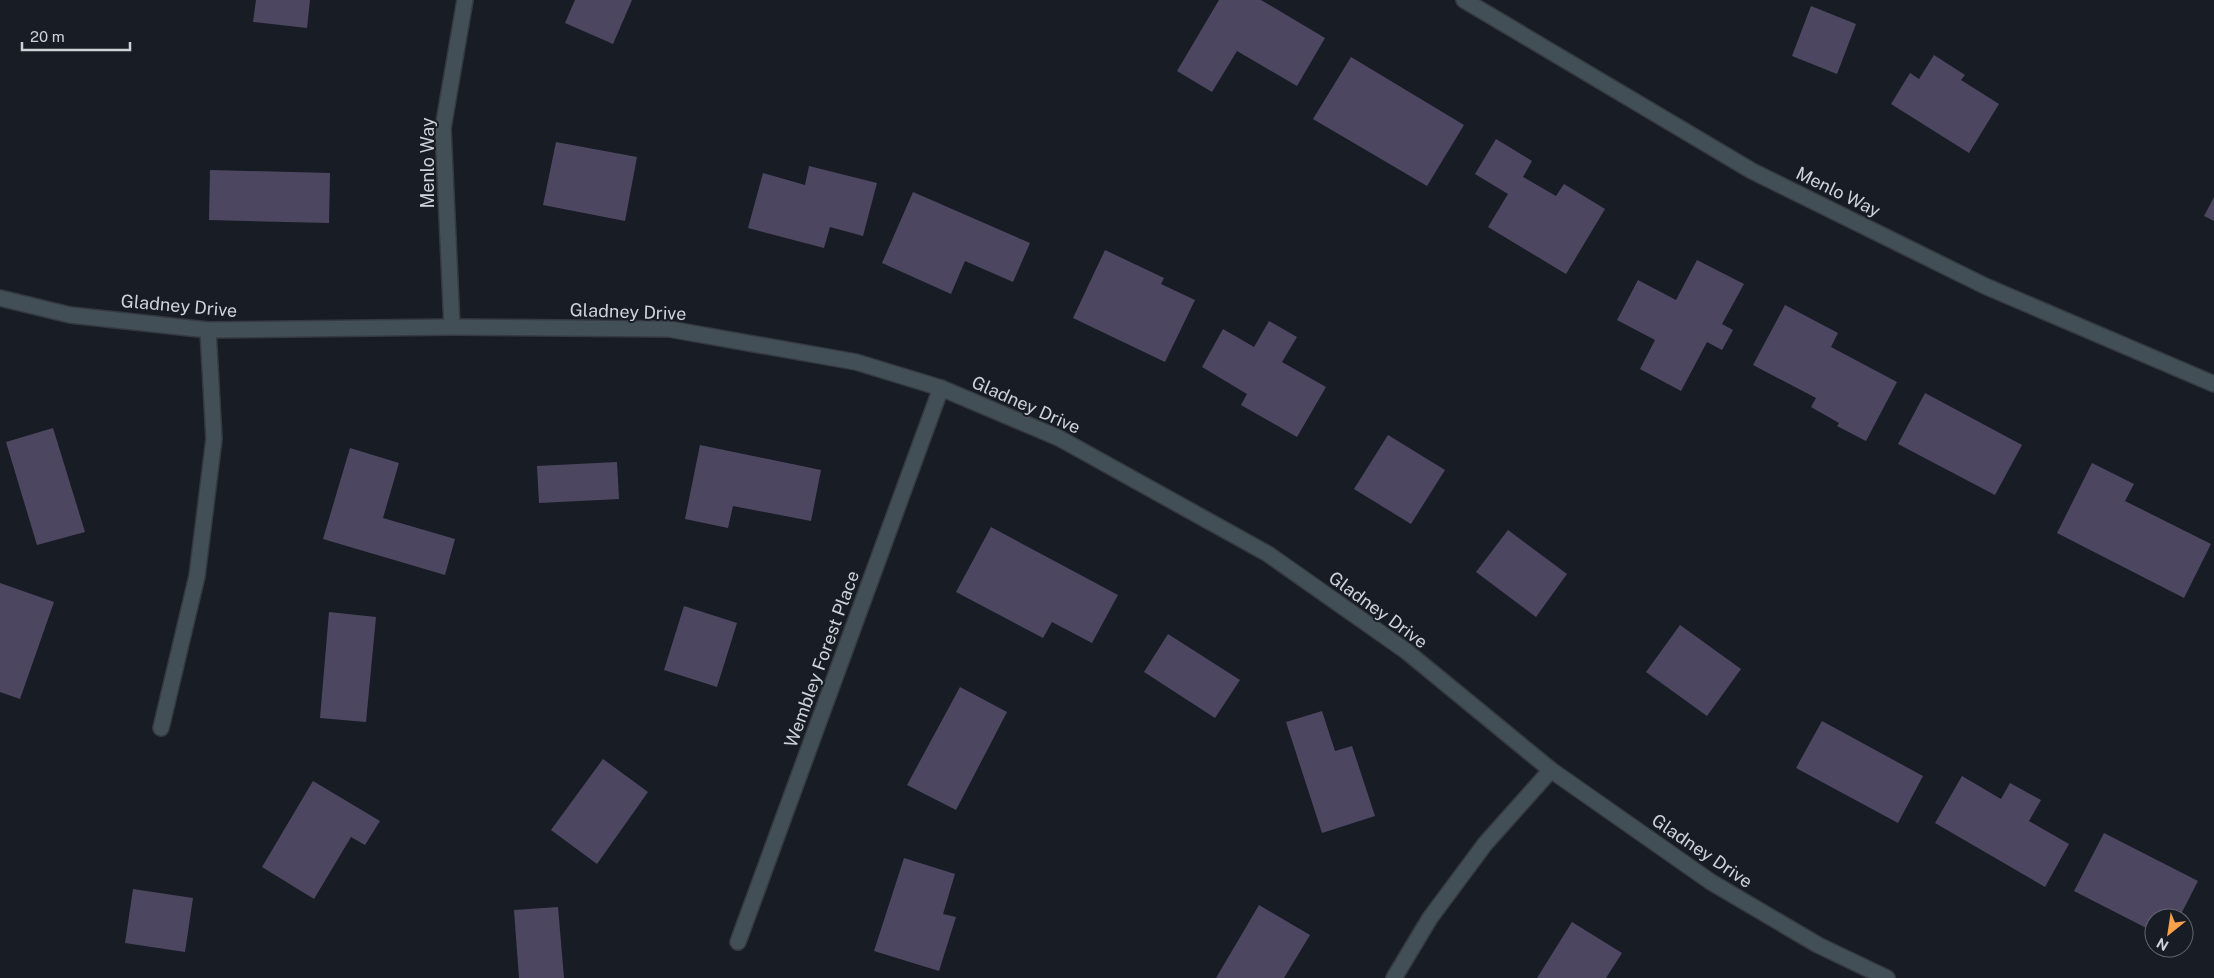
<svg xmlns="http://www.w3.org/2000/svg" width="2214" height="978" font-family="'Public Sans',sans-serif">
<rect width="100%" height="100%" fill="#181c25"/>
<g fill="#4d4661">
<path d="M256,0H310L307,28L253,22Z"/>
<path d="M575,0H632L613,44L565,23Z"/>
<path d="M1219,0H1261L1325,38L1297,86L1237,51L1212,92L1177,71Z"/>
<path d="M1811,6L1856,24L1837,74L1792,56Z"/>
<path d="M1934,55L1965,75L1961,80L1999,104L1969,153L1891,104L1910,73L1919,79Z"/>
<path d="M1351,57L1464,125L1427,186L1313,119Z"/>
<path d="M1496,139L1532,161L1523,177L1556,196L1564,184L1605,209L1566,274L1488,227L1508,194L1475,174Z"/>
<path d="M556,142L637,157L625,221L543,205Z"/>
<path d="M809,166L877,183L863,236L830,227L824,248L748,228L763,173L805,185Z"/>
<path d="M210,170L330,173L329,223L209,220Z"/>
<path d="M913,192L1030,243L1013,282L965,261L951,294L882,263Z"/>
<path d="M2214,197V221L2204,216Z"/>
<path d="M1105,250L1164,278L1161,284L1195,300L1165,362L1073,318Z"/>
<path d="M1697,260L1744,284L1722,324L1733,330L1722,350L1707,342L1681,391L1640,369L1655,340L1617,320L1638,280L1676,300Z"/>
<path d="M1785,305L1838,333L1831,347L1897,382L1866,441L1837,426L1839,423L1811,407L1816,398L1753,365Z"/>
<path d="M1269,321L1297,337L1282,362L1326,387L1297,437L1241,405L1247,394L1202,367L1223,329L1254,347Z"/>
<path d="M1925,393L2022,445L1995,495L1898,444Z"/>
<path d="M53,428L85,532L37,545L6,442Z"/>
<path d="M1388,435L1445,470L1411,524L1354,489Z"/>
<path d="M700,445L821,470L811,521L733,506L728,528L685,519Z"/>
<path d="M350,448L399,463L383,518L455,539L445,575L323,539Z"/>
<path d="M617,462L619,499L539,503L537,466Z"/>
<path d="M2092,463L2134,484L2125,501L2211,544L2184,598L2057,533Z"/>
<path d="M991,527L1118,595L1092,643L1052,622L1043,638L956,592Z"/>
<path d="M1508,530L1567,574L1536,617L1476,572Z"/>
<path d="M0,583L54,602L20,699L0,692Z"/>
<path d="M684,606L737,623L717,687L664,670Z"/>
<path d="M329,612L376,617L366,722L320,718Z"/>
<path d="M1680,625L1741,669L1707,716L1646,672Z"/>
<path d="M1168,634L1240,680L1215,718L1144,672Z"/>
<path d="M960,687L1007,712L956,810L907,785Z"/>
<path d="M1322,711L1335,751L1352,746L1375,816L1322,833L1286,722Z"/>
<path d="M1822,721L1923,776L1898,823L1796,768Z"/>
<path d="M603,759L648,792L597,864L551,830Z"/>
<path d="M1962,776L2001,799L2010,783L2041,800L2029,821L2069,844L2045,887L1935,823Z"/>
<path d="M313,781L380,821L365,845L351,837L314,899L262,867Z"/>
<path d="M2104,833L2198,881L2179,918H2154V932L2074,891Z"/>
<path d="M904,858L955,874L943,914L956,917L939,971L874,951Z"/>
<path d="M133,889L193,898L185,952L125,943Z"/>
<path d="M1259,905L1310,935L1284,978H1216Z"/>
<path d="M558,907L564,978H519L514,910Z"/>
<path d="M1572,922L1622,953L1606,978H1537Z"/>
</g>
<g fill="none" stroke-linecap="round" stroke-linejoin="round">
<defs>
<g id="street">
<path d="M1464,0L1752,171L1985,286L2214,384"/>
<path d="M0,298L70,315L208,330L452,327L669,329L856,362L941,388L1059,438L1268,554L1406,651L1551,770L1711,882L1818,945L1887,978"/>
<path d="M452,327L443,128L465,0"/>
<path d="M161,728L197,576L214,439L208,330"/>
<path d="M738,942L941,388"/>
<path d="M1394,978L1430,918L1485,844L1551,770"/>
</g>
</defs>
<use href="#street" stroke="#353942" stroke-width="18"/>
<use href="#street" stroke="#424f56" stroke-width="15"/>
</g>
<g text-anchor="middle" stroke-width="4" stroke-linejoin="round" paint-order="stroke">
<g font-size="18" fill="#ced2d8" stroke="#181c25">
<text transform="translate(428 163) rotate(-90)" y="6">Menlo Way</text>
<text transform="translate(1838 192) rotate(26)" y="6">Menlo Way</text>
<text transform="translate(179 306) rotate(5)" y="6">Gladney Drive</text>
<text transform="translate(628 312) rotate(2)" y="6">Gladney Drive</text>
<text transform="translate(1026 405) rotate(24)" y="6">Gladney Drive</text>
<text transform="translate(1378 610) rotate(36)" y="6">Gladney Drive</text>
<text transform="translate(822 659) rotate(-70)" y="6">Wembley Forest Place</text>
<text transform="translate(1702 851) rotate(34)" y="6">Gladney Drive</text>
</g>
</g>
<g transform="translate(2169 933) rotate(210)"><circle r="24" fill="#181c25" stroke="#61656d"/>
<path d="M0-4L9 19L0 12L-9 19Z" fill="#f8a14a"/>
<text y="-8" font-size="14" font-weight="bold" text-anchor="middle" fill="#ced2d8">N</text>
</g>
<path d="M22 42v8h108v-8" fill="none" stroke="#ced2d8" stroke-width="2.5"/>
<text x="30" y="42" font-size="15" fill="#ced2d8" stroke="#181c25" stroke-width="4" paint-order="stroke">20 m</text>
</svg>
